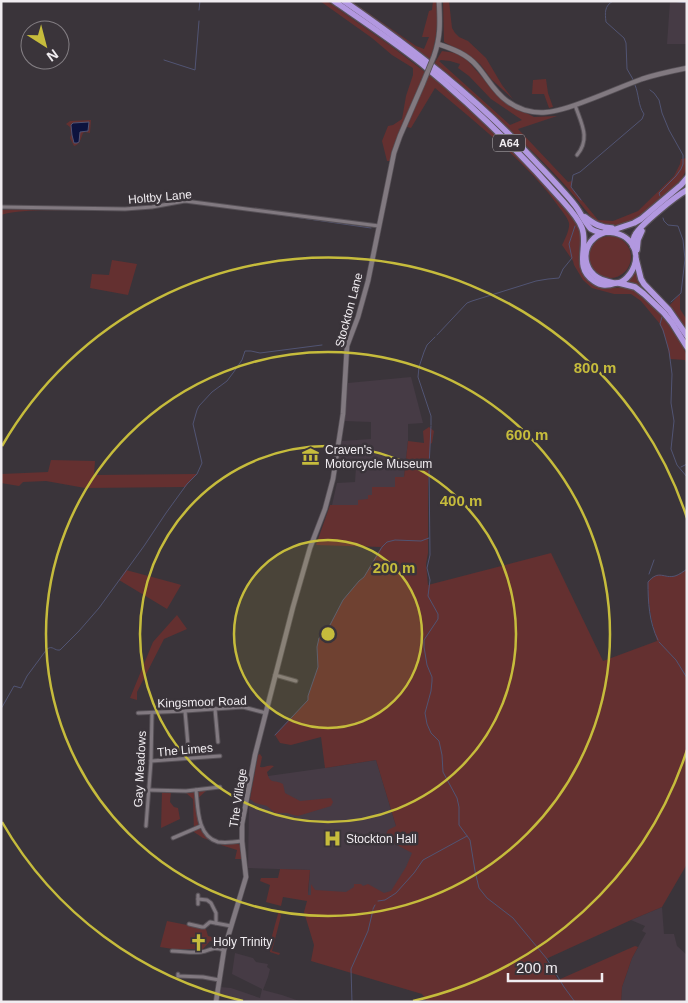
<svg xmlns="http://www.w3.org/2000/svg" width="688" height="1003" font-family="Arial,sans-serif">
<rect width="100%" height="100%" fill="#3a343a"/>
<g fill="#463b45">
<path d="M670,1L687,3V66L686,44H667Z"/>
<path d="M411,377L423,423L408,424V441L404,477L395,488L373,487L372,495L368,499L358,505H332L337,483L355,482L356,467H338L342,441L371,439V422L344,421L348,383Z"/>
<path d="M376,760L396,826L434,849L401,887L379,902L308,895L310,870L248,868L249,807L254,777L268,776L325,768Z"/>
<path d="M662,907L664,934H674L677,946L687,955V1002H621L622,987L632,958L646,933L642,931L645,926L631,920Z"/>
<path d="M235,953L253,958L256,962L268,964L267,967L270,969L268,977L263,990L282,995L302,1002H244L219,995L220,987L231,988L260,998L262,989L232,974Z"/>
</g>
<g fill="#643030" fill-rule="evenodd">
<path d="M320,1H327L391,46L425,72L396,140L390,161H387L382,141L388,126L393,125L402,119L406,96L413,75V68L392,55L372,38Z"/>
<path d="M346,1H351L416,46L424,49L429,37H422L429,11L432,10L433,1H437C438,24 437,41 429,62Z"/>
<path d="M443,1H449L452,28L455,33L459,37L468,41L486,58L502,85L513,99L492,80L480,64L471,57L444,42Z"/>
<path d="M442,51L456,53L467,60L503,101L534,117L557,116L518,129L568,182L572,181L571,187L598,220L613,221L638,211L674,176L680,164L681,159L687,158C687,168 686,174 679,182L636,219C624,225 608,229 595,221C584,209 574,195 563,183C524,140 478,102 434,64ZM441,60L450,61L460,64L458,68L469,76L491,99L522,120L510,125L439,61Z"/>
<path d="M429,74C451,93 473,112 495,131C512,148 528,166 544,184C555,196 567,208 577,221C588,238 569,261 587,279C602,295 614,284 630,289C646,293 681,337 686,354C687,357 687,361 687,365L685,360L670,359L666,340L660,324L641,301L631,294H614L592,288L583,280L574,265L573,261L562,245C565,239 570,229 569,223C567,216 560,209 556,203C524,160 476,123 435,88L411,128L407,127Z"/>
<path d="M546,79L548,93L553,107L549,108L544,94H532L533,80Z"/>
<path d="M91,120L90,133L85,132L83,133C81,138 80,145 74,146L70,138L71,135L70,127L66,124L70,121ZM89,123L88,131L80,132L74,143L72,135Z"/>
<path d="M26,209L86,211C60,211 27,208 1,215V210Z"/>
<circle cx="610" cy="257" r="21"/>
<path d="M112,260L137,264L128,295L90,288L92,274L109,275Z"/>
<path d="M635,268L638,279L648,293L631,283L625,282Z"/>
<path d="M680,294V309L687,320V331L669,306Z"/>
<path d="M429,427L434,431L432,443L430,444L428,489V553L426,564L428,585L551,553L603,661L657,641C651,621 648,603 648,582C659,568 664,579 675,576C679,575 683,571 687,569V864L662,907L631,920L548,958L546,960L558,980L635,946L638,947L632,958L622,987L621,1002H427L422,994L311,961L314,945L304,912L307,901L283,897L281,906L266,902L270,885L260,881L261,878H278L280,869L310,870L308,891V895H311V884L315,890L346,892L354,887V884H361L363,886L368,884L384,893L391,891L406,867L412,853L384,838L388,830L396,826L376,760L325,768L321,737L291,745L280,743L275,735L308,700V696L318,667L317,647L319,638L330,625L343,600L359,581L364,577L381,547L316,545L330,505H358V500L368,499V495H372V487H395V477H404L408,441L424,443L423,431Z"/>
<path d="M51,460L95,461L94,475L197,474L185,487L85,488L46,481L23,482L19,486L1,483V474L48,472Z"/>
<path d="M126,570L178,584L181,585L167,609L119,580Z"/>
<path d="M177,615L187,629L164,639L137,692V700L130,698L153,642Z"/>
<path d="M260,754L262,757L260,767C265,768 269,764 274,766L267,772C270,785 274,779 283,784L285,793L300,801L331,798L333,802L331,806L298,816L293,815L287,813H275L267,806L255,803L250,799L258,755Z"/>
<path d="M207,790L196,800L199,828L209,840L203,838L194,832L193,799L186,793Z"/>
<path d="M162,792H171L170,802L174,807L178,808L180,819L161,828Z"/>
<path d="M237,843L241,846L243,859H235L237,850L221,845V844Z"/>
<path d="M279,910L281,916L272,951L280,953L279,955L270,952L269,947Z"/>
<path d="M167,921L202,928L206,929L208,936L224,940L223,943L210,941L203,949H173L160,947Z"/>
</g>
<path fill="#0d133e" stroke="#515473" d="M89,122L88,131L80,132L79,142L77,143H74L72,135L71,125L73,123Z"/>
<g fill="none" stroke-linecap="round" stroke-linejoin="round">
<g stroke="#515473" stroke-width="1">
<path d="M613,1C604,6 605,13 606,22L624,38L626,43L627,69L634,81"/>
<path d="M672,1L687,3"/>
<path d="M199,10L200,1"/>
<path d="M164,60L195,70L199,21"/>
<path d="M650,90L654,93L659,100L662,113L669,130L683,155V164L681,169L676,176L659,193L660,196"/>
<path d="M581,200L571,187L573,175L580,172L642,119L644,114C638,106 639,94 635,85"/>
<path d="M253,211L371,228"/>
<path d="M663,218L664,221L668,225L678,226L683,240L685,259L681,293L671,302"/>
<path d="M662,317L660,324L663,330L669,351L672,374L671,403L674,421L671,449L677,465L687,477"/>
<path d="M437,335L467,303L472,301L536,281L548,279L559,278L563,269L572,258L569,244L575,226"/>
<path d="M431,425V416L418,377L419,367L424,352L427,345L435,337"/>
<path d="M431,426L429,467L430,555L427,568L430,580L428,596L438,614V619L424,640V647L427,665L432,677V681L431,691L425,713L427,724L431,733L439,741L442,755L443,772L457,798L459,807V825L470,840L475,871L479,888L487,898L513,918L547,959L564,987L575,1002"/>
<path d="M681,467L687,464"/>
<path d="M649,574L654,560"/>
<path d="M658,640C649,622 648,602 648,582C659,569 664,579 675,576C679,575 684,571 687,569"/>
<path d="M659,642L676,660L687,678"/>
<path d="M1,709L14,686L21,688L27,676L47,649C53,645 54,651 60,650L79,631L99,608L144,546L166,513L187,484L197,474L202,463L193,424L197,410L199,406L212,392L227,381L233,373L242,360L245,351H251L260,353L322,345"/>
<path d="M275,735L308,700V696L318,667L317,647L319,638L330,625L343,600L359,581L364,577L382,547L387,542L395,540L421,541L429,538"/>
<path d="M378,901L385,900L396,893L414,873L423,860L467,836"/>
<path d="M373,909L375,905"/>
<path d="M352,1002L351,969L368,931L373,910"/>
</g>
<defs>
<g id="minor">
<path d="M575,105C581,123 591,138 577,155"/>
<path d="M1,207L125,209L152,207L185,201L379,226"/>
<path d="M275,675L296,681"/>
<path d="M215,709L218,742"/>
<path d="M185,711L188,745"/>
<path d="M138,713L185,711L243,707L266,713"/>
<path d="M151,761L220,756"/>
<path d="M149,790L186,791L220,787"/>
<path d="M196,790C198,808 197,836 218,842C226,843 235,842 242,841"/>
<path d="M146,826L151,761L152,713"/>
<path d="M173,838L201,826"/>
<path d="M198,895V904"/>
<path d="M198,899L207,900L211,903L216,913V923"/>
<path d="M189,924L202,927H204L210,922L231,926"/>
<path d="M172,951C182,951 191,953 201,952C211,951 210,946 224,950"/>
<path d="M178,974V976L203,977L219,980"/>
</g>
<g id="tertiary">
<path d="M438,44C453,49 467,54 477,66C487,77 494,92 507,101C533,120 558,112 586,101C605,94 623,86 642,79C657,74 672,71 687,68"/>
<path d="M434,56C441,36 440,21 439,1"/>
<path d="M216,1002L224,950L246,877L242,841V824L255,755L293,607L310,548L325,509L333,479L343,414L347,346L358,317L368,281L394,153L400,136L423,83"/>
</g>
<g id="trunk">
<path d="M334,1C363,21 393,41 421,63C471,104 517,149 560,198C568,207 578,217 582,228C589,247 573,267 594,281C601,286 607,286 616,283"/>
<path d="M344,1C412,48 477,98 533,159C547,174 561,188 574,204C580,211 584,222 591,229C594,231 598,232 601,233"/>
<path d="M585,217C594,224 601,228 612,228"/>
<path d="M610,231L634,223L641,219L681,185L687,178"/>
<path d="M606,232C631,232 644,253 630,274C627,278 622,283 617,283C614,284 610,282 606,281C579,274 579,239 606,232Z"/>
<path d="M633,246C633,242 633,238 635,235C641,224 676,196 687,190"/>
<path d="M637,250L638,240L642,231"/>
<path d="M636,259L641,279L644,284L669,310L687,336"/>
<path d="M619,283L635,287L644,294L664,313L672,323L687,347"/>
</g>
</defs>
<use href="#minor" stroke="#575157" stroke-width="5"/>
<use href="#tertiary" stroke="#575157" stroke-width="6"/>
<use href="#trunk" stroke="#575157" stroke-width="8"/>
<use href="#minor" stroke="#817980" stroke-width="3"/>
<use href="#tertiary" stroke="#817980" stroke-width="4.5"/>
<use href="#trunk" stroke="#b298e0" stroke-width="5.5"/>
<defs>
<path id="tertiary-bridge" d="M423,83L434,56"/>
</defs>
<use href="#tertiary-bridge" stroke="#575157" stroke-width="6" stroke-linecap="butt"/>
<use href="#tertiary-bridge" stroke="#817980" stroke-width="4.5"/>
</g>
<circle cx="328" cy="634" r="94" fill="#c6bc3c" fill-opacity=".12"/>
<g fill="none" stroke="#c6bc3c" stroke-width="2.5">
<circle cx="328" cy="634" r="94"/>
<circle cx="328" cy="634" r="188"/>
<circle cx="328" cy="634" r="282"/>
<path d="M687 750A377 377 0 0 1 413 1001M243 1001A377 377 0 0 1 2 822M2 446A377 377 0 0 1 687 518"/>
</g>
<defs>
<symbol id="museum-bare" viewBox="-9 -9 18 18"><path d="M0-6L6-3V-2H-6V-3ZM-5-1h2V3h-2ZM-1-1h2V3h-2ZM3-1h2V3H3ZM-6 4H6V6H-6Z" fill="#c6bc3c" stroke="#3a343a" stroke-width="2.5" paint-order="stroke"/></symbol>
<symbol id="hospital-bare" viewBox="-9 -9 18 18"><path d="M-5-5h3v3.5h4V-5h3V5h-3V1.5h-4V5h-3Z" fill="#c6bc3c" stroke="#3a343a" stroke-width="2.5" paint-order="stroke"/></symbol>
<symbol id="church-bare" viewBox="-9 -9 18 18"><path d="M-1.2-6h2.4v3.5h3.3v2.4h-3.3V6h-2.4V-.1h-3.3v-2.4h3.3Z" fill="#c6bc3c" stroke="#3a343a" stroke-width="2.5" paint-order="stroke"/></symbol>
</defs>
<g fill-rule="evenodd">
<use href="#museum-bare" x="298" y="444" width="25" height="25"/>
<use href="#hospital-bare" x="320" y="826" width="25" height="25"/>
<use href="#church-bare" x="186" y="930" width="25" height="25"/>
</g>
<g text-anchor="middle" stroke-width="5" stroke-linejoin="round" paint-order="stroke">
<rect fill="#3a343a" stroke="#b9b5b9" stroke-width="1" x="493" y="134.5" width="32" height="17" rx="4"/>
<g font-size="11" font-weight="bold" fill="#f0ecf0">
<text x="509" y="147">A64</text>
</g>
<g font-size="12" fill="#f0ecf0" stroke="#3a343a">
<text transform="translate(160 197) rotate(-5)" y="4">Holtby Lane</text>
<text transform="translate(349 310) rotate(-75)" y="4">Stockton Lane</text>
<text transform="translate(202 702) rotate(-2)" y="4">Kingsmoor Road</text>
<text transform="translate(185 750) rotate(-5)" y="4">The Limes</text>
<text transform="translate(140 769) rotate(-87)" y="4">Gay Meadows</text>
<text transform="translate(238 798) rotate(-81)" y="4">The Village</text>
</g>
<g font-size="12" fill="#f0ecf0" stroke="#3a343a" text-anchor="start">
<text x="325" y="454">Craven's<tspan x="325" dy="14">Motorcycle Museum</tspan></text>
<text x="346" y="843">Stockton Hall</text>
<text x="213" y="946">Holy Trinity</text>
</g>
</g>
<circle cx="328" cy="634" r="8" fill="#c6bc3c" stroke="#3a343a" stroke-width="2.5"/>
<g font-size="15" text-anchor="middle" font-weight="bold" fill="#c6bc3c" stroke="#3a343a" stroke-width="5" stroke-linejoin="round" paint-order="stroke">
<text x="595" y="373">800 m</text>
<text x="527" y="440">600 m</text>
<text x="461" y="506">400 m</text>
<text x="394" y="573">200 m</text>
</g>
<rect width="688" height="1003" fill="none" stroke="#f0ecf0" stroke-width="5"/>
<g transform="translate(45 45) rotate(144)"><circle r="24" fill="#3a343a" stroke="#837e83"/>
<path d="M0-4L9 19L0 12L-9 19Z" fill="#c6bc3c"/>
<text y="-8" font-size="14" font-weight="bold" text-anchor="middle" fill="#f0ecf0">N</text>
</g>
<path d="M508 973v8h94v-8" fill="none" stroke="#f0ecf0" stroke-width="2.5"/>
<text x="516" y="973" font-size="15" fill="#f0ecf0" stroke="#3a343a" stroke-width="4" paint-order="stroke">200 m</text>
</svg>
